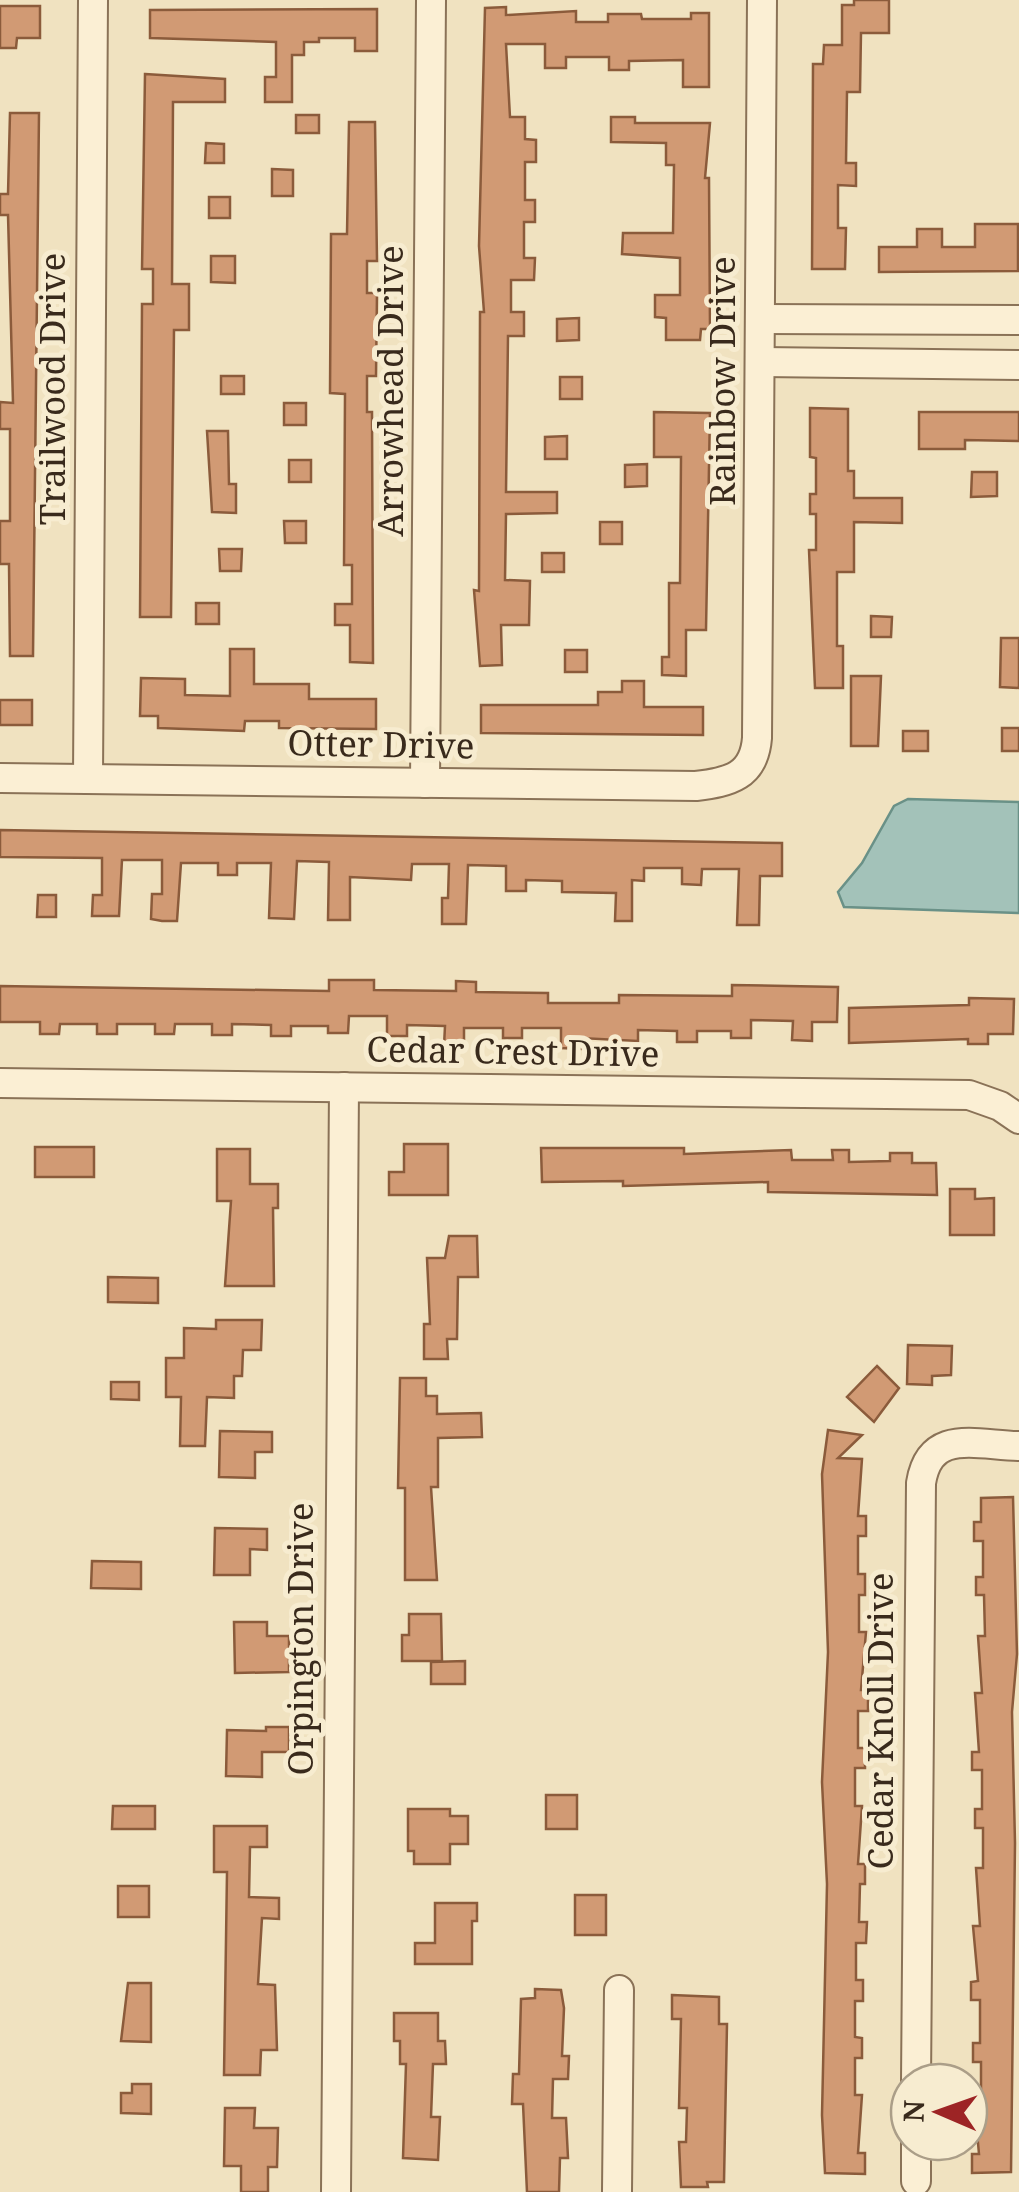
<svg xmlns="http://www.w3.org/2000/svg" width="1019" height="2192" font-family="'Noto Serif',serif">
<rect width="100%" height="100%" fill="#f0e2c0"/>
<path fill="#a3c2b9" stroke="#6a9187" stroke-width="2.5" d="M908,799L1019,802V913L844,907L838,892L862,863L894,806Z"/>
<g fill="#d19a74" stroke="#8b5b3b" stroke-width="2.5">
<path d="M854,0H889V33H861L860,92H847L846,163H856V186L838,185V228H846L845,269H812L813,64H823L824,45H842V5H854Z"/>
<path d="M0,6H40V38H17L16,48H0Z"/>
<path d="M506,7V15L576,11V22H608V14H641L642,19H691V13H709V87H683V60L629,61V70H609V57H566V68H545V44H506L510,117H525V139L536,140V162H525V200H535V222H524V258H535L534,280H511V312H524V336H508L506,492H557V513L506,514L505,580L530,581L529,625H501L502,665L480,666L474,590L479,591L480,312H484L479,246L485,8Z"/>
<path d="M377,9V51H355V38H319V42H304V55H292V102H265V77H276V42L150,38V10Z"/>
<path d="M145,74L225,79V102H173L172,284H189V330H174L171,617H140L142,304H153V269H142Z"/>
<path d="M10,113H39L33,656H10L9,564H0V521H10V429H0V402L13,403L8,215H0V194H8Z"/>
<rect x="296" y="115" width="23" height="18"/>
<path d="M611,117H635V123H710L705,178H709L710,329H701L700,340H666V318L655,317V295H680V258L622,254L623,233H673L674,165H666V143L611,142Z"/>
<path d="M349,122H375L377,261H367V293H377L376,376H367V412H372L373,663L350,662V625H335V604H352V565H344L345,394L330,393L331,234H347Z"/>
<path d="M206,143L224,144V163H205Z"/>
<path d="M272,169L293,170V196H272Z"/>
<rect x="209" y="197" width="21" height="21"/>
<path d="M975,224H1018V271L879,272V247H917V229H942V247H975Z"/>
<path d="M211,256H235V283L211,282Z"/>
<path d="M579,318V340L557,341V319Z"/>
<rect x="221" y="376" width="23" height="18"/>
<rect x="560" y="377" width="22" height="22"/>
<rect x="284" y="403" width="22" height="22"/>
<path d="M810,408L848,409V471H854V498H902V523L854,522V572H837V646H843V688H815L809,550H816V514H810V494H816V458L810,457Z"/>
<path d="M654,412L710,413L706,630H686V676L662,675V657H669V583H680L681,457H654Z"/>
<path d="M919,412H1019V441L965,440V449H919Z"/>
<path d="M207,431H228L229,484H236V513L212,512Z"/>
<path d="M567,436V459H545V437Z"/>
<rect x="289" y="460" width="22" height="22"/>
<path d="M647,464V486L625,487V465Z"/>
<path d="M972,472H997V496L971,497Z"/>
<path d="M284,521H306V543H285Z"/>
<rect x="600" y="522" width="22" height="22"/>
<path d="M219,549H242L241,571H220Z"/>
<rect x="542" y="553" width="22" height="19"/>
<rect x="196" y="603" width="23" height="21"/>
<path d="M871,616L892,617L891,637H871Z"/>
<path d="M1001,638H1019V688L1000,687Z"/>
<path d="M230,649H254V684H309V699H376V729L279,728V721H245L244,731L158,728V716H140L141,678L185,679V695L230,696Z"/>
<rect x="565" y="650" width="22" height="22"/>
<path d="M851,676H881L878,746H851Z"/>
<path d="M622,681H644V707H703V735L481,733V705H598V692H622Z"/>
<rect x="0" y="700" width="32" height="25"/>
<rect x="1002" y="728" width="17" height="23"/>
<rect x="903" y="731" width="25" height="20"/>
<path d="M0,830L782,843V876H760L759,925H737L739,869H702L701,885L682,884V868H644V881L632,880V921H615L616,893L562,892V881L526,880V891H506V866L468,865L466,924H442V898H448L449,864H412L411,880L350,877V920H328L329,862L297,861L294,919L269,918L271,863H237V875H218V863H181L177,921H162L151,919L152,894H162V860H122L119,916H92L93,895H102V858L0,857Z"/>
<path d="M38,895H56V917H37Z"/>
<path d="M329,980H374V990L456,991V981L476,982V992L548,993V1003H619V995L732,996V985L838,987L837,1022H812V1041L792,1040L793,1021L751,1020V1038H731V1031H697V1042H677V1031L638,1030V1041L581,1038V1049L561,1048V1028H522V1038H503V1028H464V1046H444L445,1026L407,1025V1036H387V1016H349L348,1033H328V1026H291V1036H271V1025L232,1024V1035H212V1024H175L174,1034H155V1024H117V1034H97V1024H60L59,1034H40V1022H0V986L329,991Z"/>
<path d="M969,998L1014,999L1013,1034H988V1044H968V1039L849,1043V1008L969,1005Z"/>
<path d="M404,1144H448V1195H389V1172H404Z"/>
<rect x="35" y="1147" width="59" height="30"/>
<path d="M541,1148H684V1154L791,1150L792,1160H833L832,1150H849V1162L890,1161V1153H912V1163H936L937,1195L768,1192V1182L623,1186V1181L542,1182Z"/>
<path d="M217,1149H250V1184H278V1208H273L274,1286H225L231,1201H217Z"/>
<path d="M950,1189H975V1199L994,1198V1235H950Z"/>
<path d="M449,1236H477L478,1277H458L457,1339H447L448,1359H424V1324H430L427,1258H445Z"/>
<path d="M108,1277L158,1278V1303L108,1302Z"/>
<path d="M216,1320H262L261,1350H243L242,1376H234V1398L207,1397L205,1446H180L181,1397H166V1358H184V1328L216,1329Z"/>
<path d="M908,1345L952,1346L951,1375L932,1376V1385L907,1384Z"/>
<path d="M877,1366L899,1388L874,1422L847,1397Z"/>
<path d="M400,1378H426V1396H437V1414L481,1413L482,1437L438,1438V1487H431L437,1580H405V1488H398Z"/>
<path d="M111,1382H139V1400L111,1399Z"/>
<path d="M828,1430L862,1435L838,1458L862,1459L858,1516H866V1536H858V1574H865V1595H859V1632H866L861,1690H868V1711H858V1748H865V1768H855V1806H862L858,1864H865V1884H860L859,1922H867L866,1943H856V1980H863V2001H855V2037L862,2038V2058H855V2095H862L858,2153H865V2174L825,2173L822,2115L827,1884L822,1782L828,1652L822,1474Z"/>
<path d="M220,1431L272,1432V1452H255V1478L219,1477Z"/>
<path d="M1013,1497L1017,1654L1012,1712L1015,1843L1011,2172L972,2173V2154H979L974,2098H981V2062H973V2043H980V2000H971V1982L978,1981L973,1926H980L976,1868H983V1828H975V1809H982V1770H972V1752H979L975,1693H982L978,1636H985L984,1595H976V1577H983V1541H974V1522H981V1498Z"/>
<path d="M215,1528L267,1529V1550L250,1549V1575H214Z"/>
<path d="M92,1561L141,1562V1589L91,1588Z"/>
<path d="M409,1614H441L442,1661H402V1635H409Z"/>
<path d="M234,1622H267V1636H289V1672L235,1673Z"/>
<path d="M465,1661V1684H431V1662Z"/>
<path d="M266,1727H289V1752H262V1777L226,1776L227,1730L266,1731Z"/>
<rect x="546" y="1795" width="31" height="34"/>
<path d="M113,1806H155V1829H112Z"/>
<path d="M408,1809H450V1816H468V1844H450V1864H414V1851H408Z"/>
<path d="M214,1826H267V1847H250L249,1897L279,1898V1919L262,1918L258,1984L275,1985L277,2050H261L260,2075H224L227,1872H214Z"/>
<rect x="118" y="1886" width="31" height="31"/>
<rect x="575" y="1895" width="31" height="40"/>
<path d="M435,1903H477V1921H472V1964H415V1943H435Z"/>
<path d="M128,1983H151V2042L121,2041Z"/>
<path d="M535,1989L561,1990L564,2008L562,2056H569L568,2079H553L552,2118H566L568,2158H560L559,2192H527L523,2104H512L513,2074H519L521,1999L535,1998Z"/>
<path d="M672,1995L719,1997V2024H727L724,2182H707L708,2187H681L679,2142H686L687,2108H679L681,2019H672Z"/>
<path d="M394,2013H438V2041H445L446,2064H433L431,2117H440L438,2160L403,2158L406,2064H400V2041H394Z"/>
<path d="M132,2084H151V2114L121,2113V2093H132Z"/>
<path d="M225,2108H255L254,2128H278L277,2167H268V2192H241V2166H224Z"/>
</g>
<g fill="none" stroke-linecap="round" stroke-linejoin="round">
<defs>
<g id="minor">
<path d="M762,319L1019,320"/>
<path d="M762,362L1019,365"/>
<path d="M0,778L696,786C730,782 754,776 757,738L762,0"/>
<path d="M88,779L93,0"/>
<path d="M425,783L431,0"/>
<path d="M0,1083L969,1095L1000,1106L1019,1119"/>
<path d="M916,2082L921,1483C930,1428 975,1445 1019,1446"/>
<path d="M916,2181V2142"/>
<path d="M336,2192L344,1087"/>
<path d="M617,2192L619,1990"/>
</g>
</defs>
<use href="#minor" stroke="#8a7257" stroke-width="32"/>
<use href="#minor" stroke="#fbefd4" stroke-width="28"/>
</g>
<g text-anchor="middle" stroke-width="10" stroke-linejoin="round" paint-order="stroke">
<g font-size="35" fill="#392a1c" stroke="#f7ecd0">
<text transform="translate(723 381) rotate(-90)" y="12">Rainbow Drive</text>
<text transform="translate(53 389) rotate(-90)" y="12">Trailwood Drive</text>
<text transform="translate(391 391) rotate(-90)" y="12">Arrowhead Drive</text>
<text transform="translate(381 745) rotate(1)" y="12">Otter Drive</text>
<text transform="translate(513 1052) rotate(1)" y="12">Cedar Crest Drive</text>
<text transform="translate(301 1639) rotate(-90)" y="12">Orpington Drive</text>
<text transform="translate(881 1721) rotate(-90)" y="12">Cedar Knoll Drive</text>
</g>
</g>
<g transform="translate(939 2112) rotate(272)"><circle r="48" fill="#f7ecd0" stroke="#ab9e88" stroke-width="2.5"/>
<path d="M0-8L18 38L0 25L-18 38Z" fill="#9d2425"/>
<text y="-15" font-size="28" font-weight="bold" text-anchor="middle" fill="#392a1c">N</text>
</g>
</svg>
